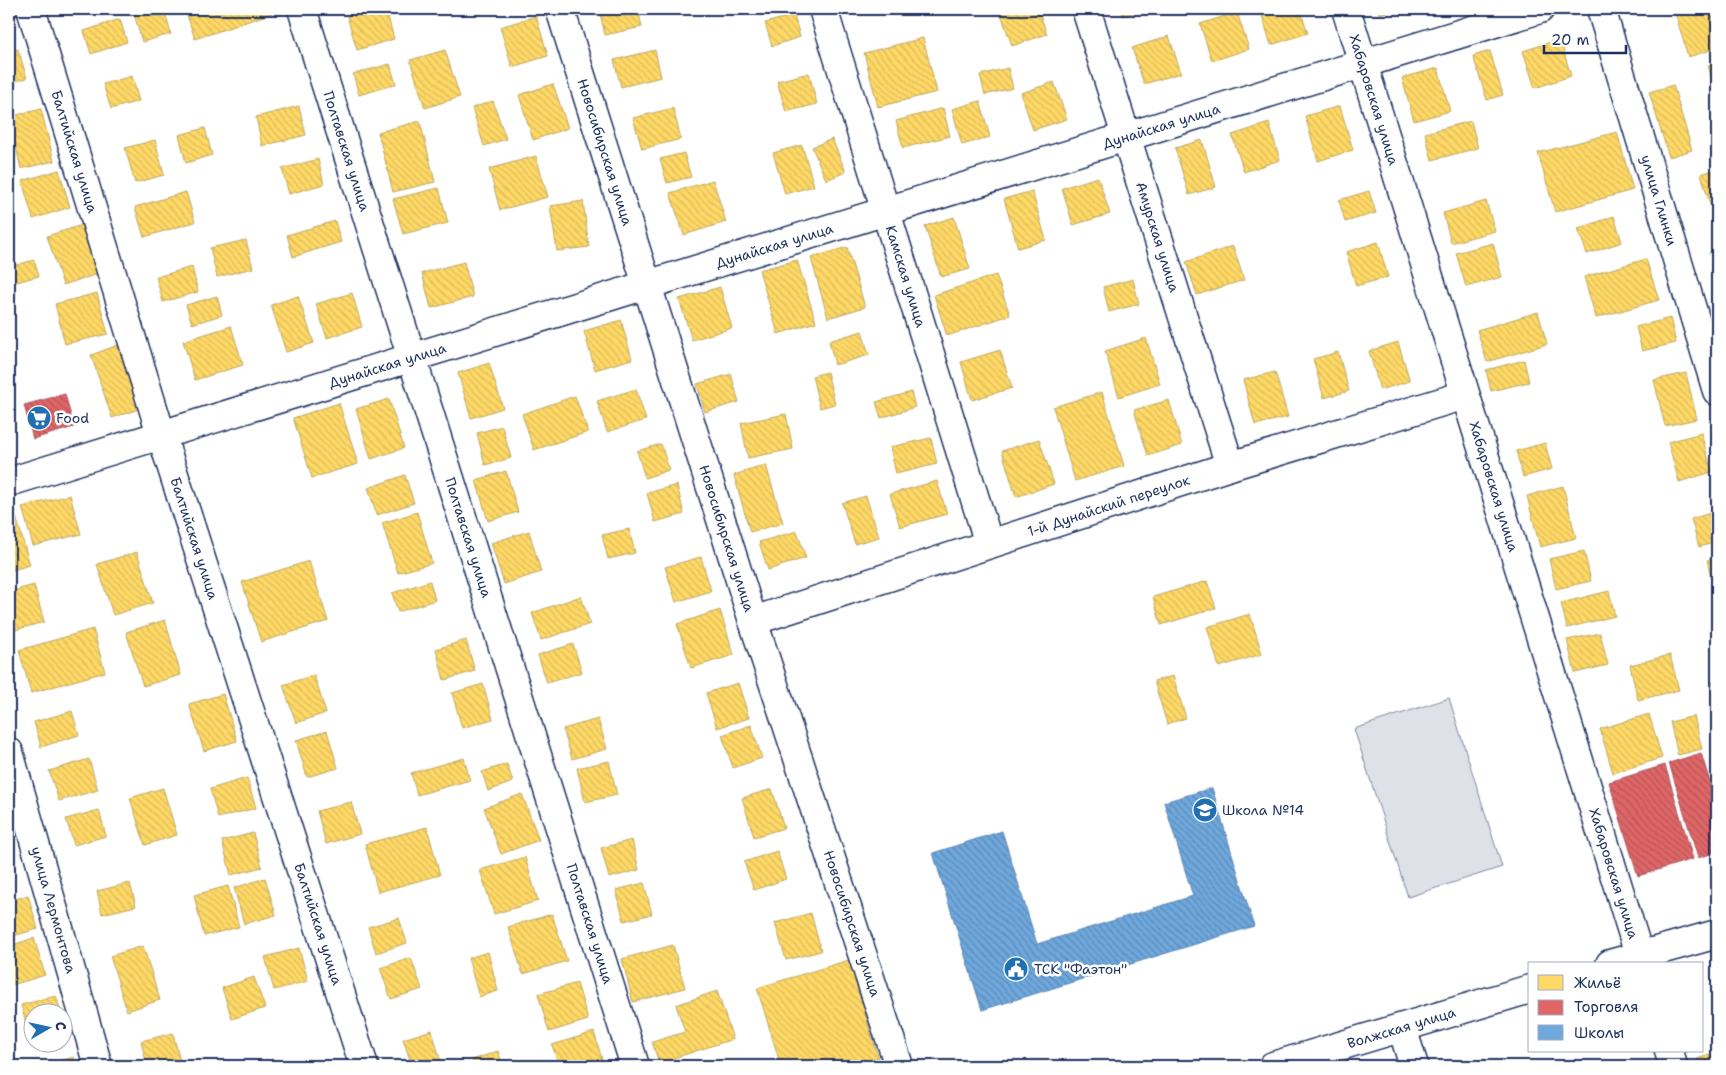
<svg xmlns="http://www.w3.org/2000/svg" width="1726" height="1075" font-family="'Shantell Sans',sans-serif">
<defs>
<pattern id="homes-back-hatch" width="6" height="6" patternUnits="userSpaceOnUse" patternTransform="scale(1.25)"><rect width="6" height="6" fill="#ffd966"/><path d="M-1 5l2 2M0 0l6 6M5-1l2 2" fill="none" stroke="#dabb5b"/></pattern>
<pattern id="shops-back-hatch" width="6" height="6" patternUnits="userSpaceOnUse" patternTransform="scale(1.25)"><rect width="6" height="6" fill="#e06666"/><path d="M-1 5l2 2M0 0l6 6M5-1l2 2" fill="none" stroke="#b55457"/></pattern>
<pattern id="schools-back-hatch" width="6" height="6" patternUnits="userSpaceOnUse" patternTransform="scale(1.25)"><rect width="6" height="6" fill="#6fa8dc"/><path d="M-1 5l2 2M0 0l6 6M5-1l2 2" fill="none" stroke="#5a89b6"/></pattern>
</defs>
<rect width="100%" height="100%" fill="#fff"/>
<filter id="ink" filterUnits="userSpaceOnUse"><feTurbulence type="fractalNoise" baseFrequency=".02" numOctaves="2"/><feDisplacementMap in="SourceGraphic" scale="10" xChannelSelector="R" yChannelSelector="G"/><feConvolveMatrix kernelMatrix="1 2 1 2 8 2 1 2 1" color-interpolation-filters="sRGB"/></filter>
<g filter="url(#ink)">
<path fill="#dee1e7" stroke="#7c88a2" d="M1449,698L1502,867L1408,897L1354,729Z"/>
<g fill="url(#homes-back-hatch)" stroke="#bba664">
<path d="M139,9H164L171,34L142,42L133,10Z"/>
<path d="M185,9H271L273,13L195,39Z"/>
<path d="M370,9H386L394,39L357,50L347,16Z"/>
<path d="M599,9H638L642,27L605,35Z"/>
<path d="M667,9H685L669,15Z"/>
<path d="M1007,9H1038L1047,34L1012,46L1000,11Z"/>
<path d="M1121,9H1147L1123,16Z"/>
<path d="M1260,9H1300L1308,33L1271,45Z"/>
<path d="M1379,9H1397L1380,14Z"/>
<path d="M1674,9H1716L1717,48L1688,57Z"/>
<path d="M1237,12L1249,49L1212,61L1200,24Z"/>
<path d="M794,15L800,37L772,46L765,23Z"/>
<path d="M536,16L548,56L512,67L500,27Z"/>
<path d="M9,18L14,34L9,36Z"/>
<path d="M120,19L127,42L91,54L84,31Z"/>
<path d="M1169,36L1181,73L1144,84L1132,48Z"/>
<path d="M923,38L937,92L878,107L864,53Z"/>
<path d="M1560,39L1571,76L1535,88L1523,51Z"/>
<path d="M18,49L27,78L9,83V52Z"/>
<path d="M445,50L460,97L425,108L410,60Z"/>
<path d="M655,50L661,77L621,87L614,60Z"/>
<path d="M1490,51L1503,95L1487,100L1473,56Z"/>
<path d="M1717,62V102L1708,65Z"/>
<path d="M390,64L396,84L359,95L353,74Z"/>
<path d="M1008,68L1013,88L985,95L980,75Z"/>
<path d="M1438,68L1450,111L1414,121L1402,78Z"/>
<path d="M809,73L817,104L786,112L777,81Z"/>
<path d="M132,76L139,101L111,109L103,84Z"/>
<path d="M1054,82L1067,119L1033,130L1021,93Z"/>
<path d="M553,84L568,128L533,140L519,95Z"/>
<path d="M1673,85L1692,150L1669,157L1649,92Z"/>
<path d="M493,101L506,139L484,146L472,108Z"/>
<path d="M980,101L990,137L962,145L952,109Z"/>
<path d="M299,106L306,135L262,146L256,117Z"/>
<path d="M1340,106L1353,150L1318,161L1305,116Z"/>
<path d="M673,108L681,139L642,149L633,118Z"/>
<path d="M943,108L950,136L903,148L896,121Z"/>
<path d="M41,109L54,161L21,169L9,117Z"/>
<path d="M420,121L435,182L393,192L378,132Z"/>
<path d="M1471,121L1478,148L1432,160L1425,133Z"/>
<path d="M1269,123L1280,160L1244,172L1232,135Z"/>
<path d="M205,128L212,155L186,163L179,135Z"/>
<path d="M1617,132L1633,190L1555,212L1538,153Z"/>
<path d="M832,139L846,172L826,180L812,147Z"/>
<path d="M155,140L164,175L135,183L125,148Z"/>
<path d="M1202,140L1216,187L1189,195L1175,148Z"/>
<path d="M802,145L814,186L785,194L773,153Z"/>
<path d="M684,153L691,177L667,183L660,159Z"/>
<path d="M536,156L548,197L500,210L489,169Z"/>
<path d="M318,159L324,184L289,194L282,169Z"/>
<path d="M1717,169V227L1701,174Z"/>
<path d="M59,170L70,207L33,219L22,181Z"/>
<path d="M1098,177L1110,214L1073,225L1062,188Z"/>
<path d="M713,180L726,222L684,235L670,193Z"/>
<path d="M439,188L448,223L403,234L393,199Z"/>
<path d="M1032,191L1046,240L1018,248L1004,199Z"/>
<path d="M1369,191L1376,213L1345,222L1339,200Z"/>
<path d="M186,192L195,222L144,237L135,207Z"/>
<path d="M583,201L589,247L557,251L550,206Z"/>
<path d="M1486,201L1495,231L1451,243L1443,213Z"/>
<path d="M1614,216L1622,242L1587,254L1578,229Z"/>
<path d="M954,217L970,269L941,277L925,226Z"/>
<path d="M335,221L341,242L293,257L287,235Z"/>
<path d="M82,225L98,274L63,285L47,236Z"/>
<path d="M246,240L253,268L217,277L210,248Z"/>
<path d="M1378,242L1388,277L1356,286L1346,252Z"/>
<path d="M1493,243L1502,277L1466,287L1456,253Z"/>
<path d="M1233,246L1244,280L1197,295L1186,262Z"/>
<path d="M847,247L865,307L828,318L811,258Z"/>
<path d="M1717,250V278L1709,253Z"/>
<path d="M1646,259L1659,300L1596,318L1584,277Z"/>
<path d="M34,260L39,276L9,284V267Z"/>
<path d="M797,260L816,322L778,334L759,270Z"/>
<path d="M464,262L473,297L431,308L422,273Z"/>
<path d="M192,267L198,292L163,302L156,277Z"/>
<path d="M996,275L1010,315L947,336L934,295Z"/>
<path d="M1133,279L1139,304L1109,312L1103,287Z"/>
<path d="M720,287L732,328L692,340L679,299Z"/>
<path d="M97,293L108,334L65,344L55,304Z"/>
<path d="M352,293L362,327L327,338L316,304Z"/>
<path d="M217,296L222,315L192,324L186,305Z"/>
<path d="M298,296L314,343L286,352L271,305Z"/>
<path d="M1538,312L1547,344L1487,362L1477,330Z"/>
<path d="M1670,318L1676,343L1642,351L1636,327Z"/>
<path d="M621,320L632,359L595,370L584,331Z"/>
<path d="M231,326L243,365L195,380L183,341Z"/>
<path d="M862,331L869,355L835,365L829,341Z"/>
<path d="M1146,338L1160,384L1119,397L1105,351Z"/>
<path d="M1398,342L1410,381L1380,390L1369,351Z"/>
<path d="M118,345L139,409L112,418L91,355Z"/>
<path d="M1000,350L1012,388L972,400L961,362Z"/>
<path d="M1338,352L1349,391L1324,398L1313,359Z"/>
<path d="M1524,360L1529,382L1491,391L1486,370Z"/>
<path d="M489,363L503,408L471,418L458,373Z"/>
<path d="M827,372L835,404L820,408L812,376Z"/>
<path d="M1275,372L1288,417L1255,425L1243,380Z"/>
<path d="M1686,373L1697,419L1665,426L1654,380Z"/>
<path d="M731,374L739,402L705,412L697,384Z"/>
<path d="M636,389L646,420L607,432L597,401Z"/>
<path d="M911,392L915,407L881,418L876,402Z"/>
<path d="M1102,392L1124,466L1075,481L1053,407Z"/>
<path d="M575,396L588,432L534,450L522,414Z"/>
<path d="M389,399L404,448L371,459L356,409Z"/>
<path d="M1169,400L1182,445L1148,456L1134,410Z"/>
<path d="M339,403L358,464L312,478L293,418Z"/>
<path d="M786,414L793,449L748,458L741,423Z"/>
<path d="M502,426L511,458L485,465L477,433Z"/>
<path d="M1701,433L1712,472L1679,482L1668,442Z"/>
<path d="M931,438L937,464L896,474L890,447Z"/>
<path d="M1039,439L1054,484L1016,497L1002,451Z"/>
<path d="M1545,443L1552,469L1523,477L1516,451Z"/>
<path d="M661,444L669,470L645,478L637,451Z"/>
<path d="M766,465L783,523L750,532L734,475Z"/>
<path d="M506,471L518,512L488,521L476,480Z"/>
<path d="M405,475L414,503L377,515L368,488Z"/>
<path d="M937,481L947,514L900,527L890,494Z"/>
<path d="M677,485L684,514L655,522L647,493Z"/>
<path d="M1563,486L1576,538L1540,547L1527,496Z"/>
<path d="M70,495L81,534L33,546L22,507Z"/>
<path d="M866,496L879,537L855,544L842,503Z"/>
<path d="M1717,511V542L1699,547L1691,519Z"/>
<path d="M417,512L432,563L398,573L382,523Z"/>
<path d="M15,513L30,565L9,571V515Z"/>
<path d="M629,529L635,553L608,559L602,535Z"/>
<path d="M529,531L541,572L504,584L491,543Z"/>
<path d="M797,531L806,558L768,570L759,542Z"/>
<path d="M1584,551L1591,581L1556,589L1549,559Z"/>
<path d="M137,552L153,603L113,615L97,564Z"/>
<path d="M701,557L711,591L676,602L665,567Z"/>
<path d="M1717,557V601L1707,560Z"/>
<path d="M309,561L328,621L261,642L242,582Z"/>
<path d="M430,581L435,600L398,612L392,593Z"/>
<path d="M1207,581L1216,608L1161,625L1153,597Z"/>
<path d="M34,585L44,622L15,630L9,607V592Z"/>
<path d="M1609,591L1615,616L1567,628L1561,603Z"/>
<path d="M581,596L590,624L541,640L532,613Z"/>
<path d="M720,610L734,655L691,668L677,624Z"/>
<path d="M1250,614L1262,654L1219,667L1207,627Z"/>
<path d="M165,620L181,675L143,686L126,632Z"/>
<path d="M93,629L105,672L31,693L19,650Z"/>
<path d="M1600,633L1608,665L1575,673L1567,640Z"/>
<path d="M466,640L475,671L444,680L436,649Z"/>
<path d="M573,644L582,672L547,683L538,655Z"/>
<path d="M1670,655L1679,690L1638,700L1630,665Z"/>
<path d="M314,675L326,713L296,723L283,685Z"/>
<path d="M1173,676L1186,718L1167,724L1154,681Z"/>
<path d="M1717,680V705L1712,682Z"/>
<path d="M738,683L749,718L717,728L706,693Z"/>
<path d="M483,684L493,719L462,728L452,693Z"/>
<path d="M223,694L237,741L204,751L189,704Z"/>
<path d="M72,711L79,735L41,747L34,722Z"/>
<path d="M1649,714L1662,758L1613,773L1600,729Z"/>
<path d="M1694,716L1702,749L1678,755L1670,722Z"/>
<path d="M598,719L607,749L572,759L563,729Z"/>
<path d="M751,725L762,758L733,768L722,735Z"/>
<path d="M327,731L338,768L307,777L296,740Z"/>
<path d="M464,758L470,780L417,795L411,773Z"/>
<path d="M89,759L98,790L59,801L49,771Z"/>
<path d="M609,761L617,795L585,802L577,768Z"/>
<path d="M507,764L513,782L488,791L482,772Z"/>
<path d="M247,778L256,808L218,818L210,789Z"/>
<path d="M163,788L177,835L145,845L130,798Z"/>
<path d="M772,789L784,828L754,837L742,798Z"/>
<path d="M522,794L539,840L501,854L484,808Z"/>
<path d="M351,802L360,834L326,844L317,811Z"/>
<path d="M99,810L106,836L74,845L66,819Z"/>
<path d="M427,827L440,875L378,892L365,844Z"/>
<path d="M253,833L262,867L231,875L222,841Z"/>
<path d="M632,840L639,870L609,878L601,848Z"/>
<path d="M777,851L786,879L754,890L744,862Z"/>
<path d="M525,857L538,901L494,914L480,870Z"/>
<path d="M265,878L276,915L244,924L234,888Z"/>
<path d="M130,883L136,906L102,914L97,891Z"/>
<path d="M644,883L652,914L624,921L616,890Z"/>
<path d="M228,886L239,927L204,936L194,895Z"/>
<path d="M28,895L38,929L9,937V901Z"/>
<path d="M811,913L821,951L786,960L775,923Z"/>
<path d="M552,914L567,961L523,974L508,927Z"/>
<path d="M399,918L407,943L376,953L368,927Z"/>
<path d="M34,938L45,975L9,986V946Z"/>
<path d="M673,945L685,988L633,1002L622,959Z"/>
<path d="M143,946L160,1000L127,1011L110,956Z"/>
<path d="M299,948L308,981L274,990L265,957Z"/>
<path d="M488,952L498,991L479,997L468,958Z"/>
<path d="M411,958L422,989L391,999L380,968Z"/>
<path d="M849,960L881,1066H781L757,988Z"/>
<path d="M254,977L265,1008L232,1019L222,988Z"/>
<path d="M577,983L588,1020L549,1032L538,994Z"/>
<path d="M717,991L733,1039L659,1063L652,1042L685,1032L676,1005Z"/>
<path d="M56,996L61,1012H32V1041L31,1042L21,1005Z"/>
<path d="M432,1030L442,1066H412L403,1039Z"/>
<path d="M594,1032L604,1066H559L552,1045Z"/>
<path d="M173,1033L181,1066H147L141,1041Z"/>
<path d="M498,1051L503,1066H474L472,1060Z"/>
<path d="M1717,1052V1066H1700L1697,1059Z"/>
<path d="M74,1057L76,1066H48V1064Z"/>
</g>
<g fill="url(#shops-back-hatch)" stroke="#a55664">
<path d="M65,394L74,427L33,439L24,405Z"/>
<path d="M1701,753L1717,805V852L1698,858L1669,763Z"/>
<path d="M1665,765L1693,859L1638,876L1609,782Z"/>
</g>
<path fill="url(#schools-back-hatch)" stroke="#5684b6" d="M1212,788L1254,926L982,1010L933,853L1002,831L1037,944L1193,896L1164,802Z"/>
<g fill="none" stroke-linecap="round" stroke-linejoin="round">
<defs>
<g id="minor">
<path id="s1" d="M31,9L161,434L364,1066"/>
<path id="s2" d="M302,9L635,1066"/>
<path id="s3" d="M560,9L753,621L899,1066"/>
<path id="s4" d="M823,9L989,544"/>
<path id="s5" d="M1086,9L1230,466"/>
<path id="s6" d="M1346,9L1642,964"/>
<path id="s7" d="M1601,9L1717,391"/>
<path id="s8" d="M9,482L1540,9"/>
<path id="s9" d="M753,621L1230,466L1465,395"/>
<path id="s10" d="M9,752L98,1066"/>
<path d="M1610,964L1717,934"/>
<path d="M1402,1028L1414,1066"/>
<path d="M1669,1051L1673,1066"/>
<path id="s11" d="M1273,1066L1530,989"/>
</g>
</defs>
<use href="#minor" stroke="#1b2f5e" stroke-width="31"/>
<use href="#minor" stroke="#fff" stroke-width="28"/>
</g>
</g>
<defs>
<symbol id="supermarket-disc" viewBox="-11 -11 22 22"><circle r="9.5" fill="#1f6fb2" stroke="#fff"/><path d="M-6-5.5h2.5l.6 2H6L4.5 2H-2.5L-4.4-4H-6ZM-1.5 3.2a1.3 1.3 0 1 0 .1 0ZM3 3.2a1.3 1.3 0 1 0 .1 0Z" fill="#fff"/></symbol>
<symbol id="school-disc" viewBox="-11 -11 22 22"><circle r="9.5" fill="#1f6fb2" stroke="#fff"/><path d="M0-5L7-2L0 1L-7-2ZM-4 1L0 2.5L4 1V4Q0 6-4 4Z" fill="#fff"/></symbol>
<symbol id="civic-disc" viewBox="-11 -11 22 22"><circle r="9.5" fill="#1f6fb2" stroke="#fff"/><path d="M-.6-6.5H3V-4.5H.6V-3L4-1V1h2V6H-6V1h2V-1L-.6-3ZM-1.2 2.5V6h2.4V2.5Z" fill="#fff"/></symbol>
</defs>
<g fill-rule="evenodd">
<use href="#supermarket-disc" x="25" y="404" width="28" height="28"/>
<use href="#school-disc" x="1191" y="796" width="28" height="28"/>
<use href="#civic-disc" x="1002" y="955" width="28" height="28"/>
</g>
<g text-anchor="middle" stroke-width="5" stroke-linejoin="round" paint-order="stroke">
<g font-size="14" fill="#1b2f5e" stroke="#fff">
<text dy="5" stroke="none"><textPath href="#s6" startOffset="95">Хабаровская улица</textPath></text>
<text dy="5" stroke="none"><textPath href="#s8" startOffset="1206">Дунайская улица</textPath></text>
<text dy="5" stroke="none"><textPath href="#s2" startOffset="149">Полтавская улица</textPath></text>
<text dy="5" stroke="none"><textPath href="#s1" startOffset="149">Балтийская улица</textPath></text>
<text dy="5" stroke="none"><textPath href="#s3" startOffset="150">Новосибирская улица</textPath></text>
<text dy="5" stroke="none"><textPath href="#s7" startOffset="200">улица Глинки</textPath></text>
<text dy="5" stroke="none"><textPath href="#s5" startOffset="239">Амурская улица</textPath></text>
<text dy="5" stroke="none"><textPath href="#s8" startOffset="801">Дунайская улица</textPath></text>
<text dy="5" stroke="none"><textPath href="#s4" startOffset="280">Камская улица</textPath></text>
<text dy="5" stroke="none"><textPath href="#s8" startOffset="396">Дунайская улица</textPath></text>
<text dy="5" stroke="none"><textPath href="#s6" startOffset="500">Хабаровская улица</textPath></text>
<text dy="5" stroke="none"><textPath href="#s9" startOffset="374">1-й Дунайский переулок</textPath></text>
<text dy="5" stroke="none"><textPath href="#s2" startOffset="554">Полтавская улица</textPath></text>
<text dy="5" stroke="none"><textPath href="#s3" startOffset="555">Новосибирская улица</textPath></text>
<text dy="5" stroke="none"><textPath href="#s1" startOffset="554">Балтийская улица</textPath></text>
<text dy="5" stroke="none"><textPath href="#s6" startOffset="905">Хабаровская улица</textPath></text>
<text dy="5" stroke="none"><textPath href="#s10" startOffset="164">улица Лермонтова</textPath></text>
<text dy="5" stroke="none"><textPath href="#s3" startOffset="960">Новосибирская улица</textPath></text>
<text dy="5" stroke="none"><textPath href="#s1" startOffset="959">Балтийская улица</textPath></text>
<text dy="5" stroke="none"><textPath href="#s2" startOffset="959">Полтавская улица</textPath></text>
<text dy="5" stroke="none"><textPath href="#s11" startOffset="134">Волжская улица</textPath></text>
</g>
<g font-size="14" fill="#1b2f5e" stroke="#fff" text-anchor="start">
<text x="56" y="423">Food</text>
<text x="1222" y="815">Школа №14</text>
<text x="1034" y="974">ТСК "Фаэтон"</text>
</g>
</g>
<rect width="1726" height="1075" fill="none" stroke="#fff" stroke-width="30"/>
<rect x="15" y="15" width="1696" height="1045" fill="none" stroke="#1b2f5e" stroke-width="2" filter="url(#ink)"/>
<rect x="1528" y="962" width="175" height="90" fill="#ffffff" stroke="#a4acbf"/>
<rect x="1538" y="975" width="25" height="15" fill="#ffd966" stroke="#a4acbf"/>
<text x="1574" y="988" font-size="15" fill="#1b2f5e">Жильё</text>
<rect x="1538" y="1000" width="25" height="15" fill="#e06666" stroke="#a4acbf"/>
<text x="1574" y="1012" font-size="15" fill="#1b2f5e">Торговля</text>
<rect x="1538" y="1025" width="25" height="15" fill="#6fa8dc" stroke="#a4acbf"/>
<text x="1574" y="1038" font-size="15" fill="#1b2f5e">Школы</text>
<g transform="translate(48 1028) rotate(81)"><circle r="24" fill="#ffffff" stroke="#a4acbf"/>
<path d="M0-4L9 19L0 12L-9 19Z" fill="#1f6fb2"/>
<text y="-8" font-size="14" font-weight="bold" text-anchor="middle" fill="#1b2f5e">С</text>
</g>
<path d="M1544 45v8h82v-8" fill="none" stroke="#1b2f5e" stroke-width="2.5"/>
<text x="1551" y="45" font-size="15" fill="#1b2f5e" stroke="#ffffff" stroke-width="4" paint-order="stroke">20 m</text>
</svg>
